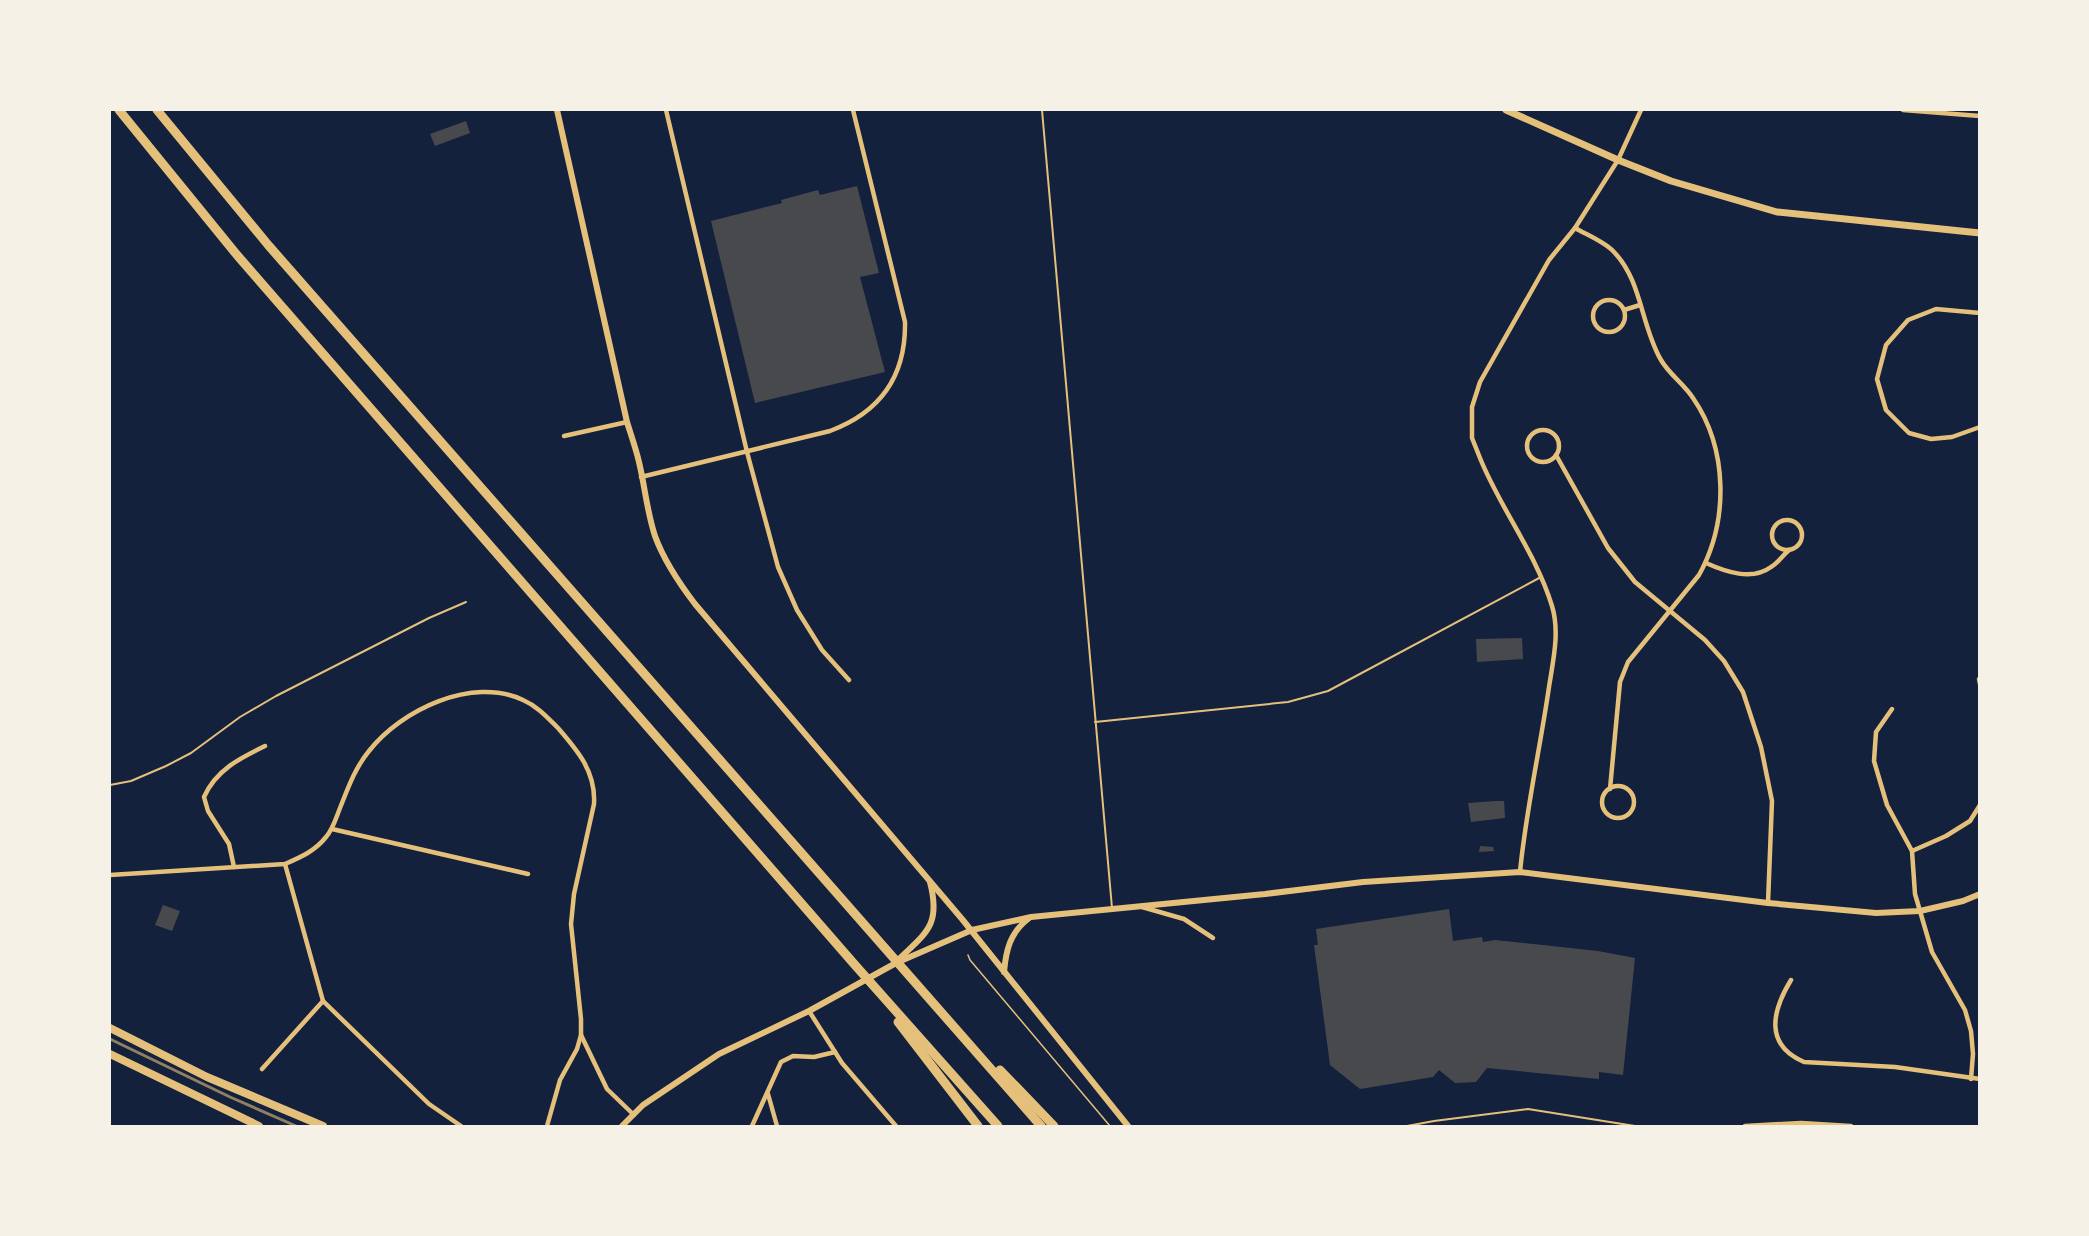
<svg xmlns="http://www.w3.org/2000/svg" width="2089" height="1236" font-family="Quicksand,sans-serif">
<rect width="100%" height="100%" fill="#14213d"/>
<g fill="#48494c">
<path d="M466,121L470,133L435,146L430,134Z"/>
<path d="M857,186L879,273L860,277L885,372L755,403L711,221L782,203L781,200L818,190L820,195Z"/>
<path d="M1522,638L1523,659L1477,662L1476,639Z"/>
<path d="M1496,801H1504L1505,818L1471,822L1468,803Z"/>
<path d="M1480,846L1493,847L1494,851L1479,852Z"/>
<path d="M163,905L180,911L172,931L155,925Z"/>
<path d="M1449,909L1453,941L1482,937L1483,942L1495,940L1598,951L1635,958L1623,1075L1599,1072V1079L1487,1068L1476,1082L1455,1083L1439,1070L1433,1077L1360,1089L1330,1065L1314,945H1318L1316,929Z"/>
</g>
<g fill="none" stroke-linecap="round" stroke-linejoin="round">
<path stroke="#e5c07b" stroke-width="1.5" d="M968,955L970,960L1110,1126"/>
<g stroke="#e5c07b" stroke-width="2">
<path d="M1042,110L1112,908"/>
<path d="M1095,722L1288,702L1328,691L1541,577"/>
<path d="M110,785L131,781L166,766L191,753L240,717L276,696L429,618L466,602"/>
<path d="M1407,1126L1434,1121L1528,1109L1635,1126"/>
</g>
<g stroke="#e5c07b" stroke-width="4.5">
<path d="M666,110L747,452L778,567L797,610L822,650L849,680"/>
<path d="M1903,110L1980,116"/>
<path d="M1575,228C1587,235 1605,242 1614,252C1642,281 1641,326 1661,360C1669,374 1684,384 1693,398C1728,449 1729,521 1699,575L1628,662L1620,682L1610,789"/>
<circle cx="1609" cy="316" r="16"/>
<path d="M1624,310L1640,305"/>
<path d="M1980,313L1936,309L1908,320L1886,345L1877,379L1886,410L1909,433L1931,439L1952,437L1980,427"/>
<circle cx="1543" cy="446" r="16"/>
<path d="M564,436L627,422"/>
<path d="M1556,455L1608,548L1635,582L1705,640L1724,661L1743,692L1761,747L1772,801L1768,903"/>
<path d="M641,477L830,431C881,412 906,376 905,322L853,110"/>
<circle cx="1787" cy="535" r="15"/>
<path d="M1706,563C1726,572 1752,581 1771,567C1778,563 1783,555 1789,550"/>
<path d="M1979,679L1980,684"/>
<path d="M1892,709L1876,732L1874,761L1887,805L1912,851L1915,894L1932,952L1965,1010L1971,1031L1973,1054L1971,1079"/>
<circle cx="1618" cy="802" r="16"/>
<path d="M332,829L528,874"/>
<path d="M1912,851L1946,836L1970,821L1980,805"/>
<path d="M285,864L323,1001L429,1104L461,1126"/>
<path d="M234,867L229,844L208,811L204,797C216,770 240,758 265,746"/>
<path d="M1520,872C1526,810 1540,749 1549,687C1553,661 1560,632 1552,606C1536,553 1500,508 1480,458L1472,438V407L1480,382L1549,260L1575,228L1618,160L1641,110"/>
<path d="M110,875L285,864C301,857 315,851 326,837C333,829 336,818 340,808C348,788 355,768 369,751C401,710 472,676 523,700C537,706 547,717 558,728C578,751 596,772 594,804L574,894L571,924L581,1019V1035L577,1049L560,1080L547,1126"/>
<path d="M1142,907L1184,919L1213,938"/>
<path d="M1791,980C1772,1011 1764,1045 1804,1062L1895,1067L1980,1079"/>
<path d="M809,1011L842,1063L896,1126"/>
<path d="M581,1035L607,1089L634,1115"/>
<path d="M262,1069L323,1001"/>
<path d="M768,1094L777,1126"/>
<path d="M752,1126L781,1062L793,1056L814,1057L835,1052"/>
<path d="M1745,1126L1801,1123L1851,1126"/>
</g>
<g stroke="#e5c07b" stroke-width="6">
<path d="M557,110L627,422C631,435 636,449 639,462C645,487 647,512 655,536C664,561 679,583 695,604L962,919L1128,1126"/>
<path d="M898,960C927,932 941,925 930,882"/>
<path d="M1004,972C1006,950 1010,933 1028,919"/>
<path d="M622,1126L643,1105L719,1054L809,1011L896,963L972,930L1031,917L1265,894L1363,882L1520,872L1768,903L1876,913L1920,911L1963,901L1980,894"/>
</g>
<path stroke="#e5c07b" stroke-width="7" d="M1506,110L1618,160L1671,181L1777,212L1980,233"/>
<g stroke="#e5c07b" stroke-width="8">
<path d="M110,1028L207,1077L323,1126"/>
<path d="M110,1054L259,1126"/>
</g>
<g stroke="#e5c07b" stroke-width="9">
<path d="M119,110L237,255L855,965L998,1126"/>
<path d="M157,110L269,246L1041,1126"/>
<path d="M898,1022L978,1126"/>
<path d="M1000,1070L1054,1126"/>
</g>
<path stroke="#918062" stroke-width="3" d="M110,1039L230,1097L296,1126"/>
</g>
<rect width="2089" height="1236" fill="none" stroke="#f6f1e7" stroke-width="222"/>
</svg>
